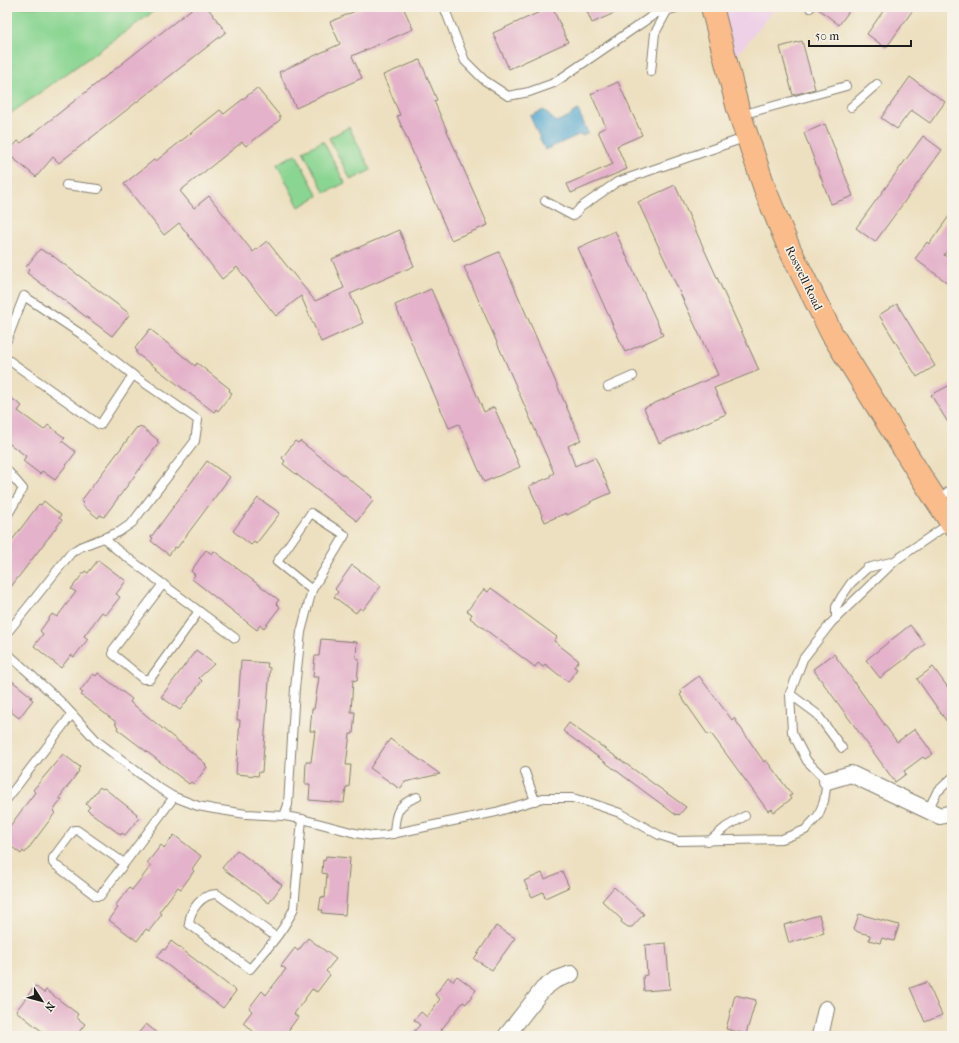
<svg xmlns="http://www.w3.org/2000/svg" width="959" height="1043" font-family="'IM FELL French Canon',serif">
<rect width="100%" height="100%" fill="#f7f3e8"/>
<filter id="ink" filterUnits="userSpaceOnUse"><feTurbulence type="fractalNoise" baseFrequency=".025" numOctaves="2"/><feDisplacementMap in="SourceGraphic" scale="8" xChannelSelector="R" yChannelSelector="G"/><feConvolveMatrix kernelMatrix="1 2 1 2 8 2 1 2 1" color-interpolation-filters="sRGB"/></filter>
<filter id="wash" filterUnits="userSpaceOnUse"><feTurbulence type="fractalNoise" baseFrequency=".012" numOctaves="4" result="noise"/><feDisplacementMap in="SourceGraphic" scale="16" xChannelSelector="R" yChannelSelector="G"/><feGaussianBlur stdDeviation="0.9" result="paint"/><feColorMatrix in="noise" values="0 0 0 0 0 0 0 0 0 0 0 0 0 0 0 0 0 1.4 0 .05"/><feComposite in="paint" operator="in"/></filter>
<g filter="url(#wash)">
<rect width="100%" height="100%" fill="#ede0c0"/>
<path fill="#eed0e7" d="M715,7H777L731,62Z"/>
<g fill="#8ad592" stroke="#537857">
<path d="M7,7H160L7,116Z"/>
<path d="M349,127L371,170L351,180L329,138Z"/>
<path d="M323,141L345,183L325,193L303,151Z"/>
<path d="M296,154L318,196L299,207L277,164Z"/>
</g>
<path fill="#54a8cf" stroke="#386276" d="M544,110L556,122L572,115V113L578,110L588,133L582,136L581,134L545,150L530,116Z"/>
<g id="blocks">
<g fill="#e4b2ca">
<path d="M194,7H207L226,32L59,163L53,157L36,177L7,153L18,141L21,143Z"/>
<path d="M364,7H403L413,29L352,56L362,78L296,108L279,72L340,44L330,22Z"/>
<path d="M551,7H552L568,42L509,69L493,33Z"/>
<path d="M585,7H628L592,23Z"/>
<path d="M816,7H852L839,25Z"/>
<path d="M886,7H915L886,48L867,34Z"/>
<path d="M802,41L815,89L793,95L780,47Z"/>
<path d="M420,60L437,100L434,101L488,225L451,240L397,116L400,115L383,75Z"/>
<path d="M910,77L945,102L930,123L911,110L897,129L881,118Z"/>
<path d="M618,82L642,135L617,146L627,169L571,193L567,184L613,164L598,131L606,127L591,94Z"/>
<path d="M257,88L280,116V120L246,146L242,142L180,191L194,208L209,196L253,252L267,241L315,301L344,288L332,259L399,230L414,266L350,294L363,323L321,342L301,296L276,316L237,267L222,279L179,223L164,235L124,184L155,159L156,161L220,110L224,114Z"/>
<path d="M825,124L853,196L831,204L804,133Z"/>
<path d="M923,136L942,150L875,242L856,228Z"/>
<path d="M675,185L759,370L714,388L726,414L659,443L644,408L718,375L638,202Z"/>
<path d="M952,212V244L944,255L952,261V286L915,259L927,242L929,244Z"/>
<path d="M615,231L663,335L625,352L578,248Z"/>
<path d="M40,249L48,254L49,253L130,314L112,336L27,273L29,270L26,267Z"/>
<path d="M499,252L581,440L568,446L575,466L595,457L611,493L590,502L591,503L567,515L566,513L545,522L529,486L550,477V475L554,473L464,267Z"/>
<path d="M431,289L484,412L494,407L520,467L484,482L459,424L449,428L395,305Z"/>
<path d="M897,304L935,366L917,377L879,315Z"/>
<path d="M150,329L195,366L197,363L230,389L229,391L232,393L218,411L216,409L214,412L136,353L137,351L135,348Z"/>
<path d="M952,384V429L931,395Z"/>
<path d="M7,395L22,406L18,411L44,430L48,425L65,438L62,441L76,452L55,480L42,471L40,474L23,461L26,456L7,442Z"/>
<path d="M140,426L158,440L157,441L159,443L104,517L100,515L98,518L82,505L83,503L81,501L137,427L138,428Z"/>
<path d="M295,441L298,443L300,441L372,497L371,499L373,501L357,521L283,464L285,461L282,458Z"/>
<path d="M207,461L230,477L177,548L175,547L169,555L151,541L153,538L151,537Z"/>
<path d="M258,498L280,513L256,544L254,542L251,545L233,531Z"/>
<path d="M44,501L61,515L59,518L62,520L7,592V547L39,504L41,505Z"/>
<path d="M206,550L212,554L214,551L279,600L276,603L280,607L264,628L260,625L257,630L192,579L195,575L191,571Z"/>
<path d="M98,560L126,581L116,594L120,597L106,615L102,612L84,636L88,639L74,657L71,655L61,668L34,646L43,634L40,631L52,614L57,617L76,592L71,589L85,571L88,573Z"/>
<path d="M352,565L381,586L363,610L360,608L356,613L334,597L338,592L335,589Z"/>
<path d="M491,588L557,637L554,641L579,661L574,667L577,669L568,682L545,664L543,667L538,663L535,667L470,618L472,614L467,611L484,589L488,592Z"/>
<path d="M910,625L925,644L880,678L866,660Z"/>
<path d="M321,639L357,642L356,658L359,659L357,681L353,680L351,712H355L353,734H350L346,765H351L349,787H346L344,803L309,800L310,784H305L306,762H311L315,731H310L312,709H314L319,677H313L315,656H319Z"/>
<path d="M196,650L214,664L199,678L202,681L180,710L161,697Z"/>
<path d="M834,654L897,742L915,729L933,754L925,759L923,757L904,771L906,774L895,782L813,669Z"/>
<path d="M241,661L268,663L267,667L270,668L262,772H259L258,776L236,774L240,720H237Z"/>
<path d="M933,667L952,693V729L917,679Z"/>
<path d="M98,673L132,699L130,702L206,764L205,765L207,767L194,784L191,782L189,784L117,729L118,727L115,724L117,723L81,695L83,693L80,691L93,674L96,676Z"/>
<path d="M699,676L732,720L734,718L764,762L766,760L792,795L789,796L791,799L774,812L772,809L768,811L713,736L710,733L708,735L680,695L682,693L680,690Z"/>
<path d="M7,677L32,697L30,698L33,700L19,718L10,711L11,709L7,707Z"/>
<path d="M569,723L686,807L679,815L677,814L676,815L563,731Z"/>
<path d="M390,739L440,774L405,782L400,789L370,768Z"/>
<path d="M63,754L80,767L78,770L79,771L59,798L62,799L53,811L55,813L25,853L23,851L21,854L7,843V830L33,795L35,792L33,790Z"/>
<path d="M100,787L102,789L104,788L137,814L136,815L139,818L125,835L122,833L121,835L87,810L90,807L86,804Z"/>
<path d="M174,835L201,856L192,869L194,871L181,889L178,887L159,912L162,914L149,931L146,929L137,941L109,920L118,908L115,906L129,888L132,890L151,866L147,863L161,845L164,848Z"/>
<path d="M237,850L282,885L269,903L222,868Z"/>
<path d="M326,856L350,858L345,915L322,913L323,910H319L321,897L325,898L327,874L322,873L323,860L325,861Z"/>
<path d="M562,871L569,887L545,898L543,892L532,897L524,881L542,873L545,879Z"/>
<path d="M614,887L644,914L632,927H628L621,922L622,920L602,901Z"/>
<path d="M859,914L899,925L894,941L882,938L880,943L869,940L870,935L858,932L854,929Z"/>
<path d="M819,915L824,933L789,943L784,925Z"/>
<path d="M496,926L515,938L492,970L474,959Z"/>
<path d="M308,938L336,959L326,971L330,975L317,992L312,989L294,1014L298,1017L285,1035L281,1032L278,1036H259L243,1023L252,1011L249,1008L262,991L266,995L286,969L281,966L295,948L298,951Z"/>
<path d="M171,941L236,991L223,1008L157,957L163,949L165,950Z"/>
<path d="M666,943L670,989L644,991L643,976L647,975L645,945Z"/>
<path d="M457,976L476,990L466,1004L463,1002L441,1030L448,1036H410L420,1025L414,1020L421,1012L427,1017L440,999L435,995L448,977L453,981Z"/>
<path d="M927,982L942,1015L925,1022L910,988Z"/>
<path d="M35,986L44,993L46,990L78,1014L76,1017L85,1024L76,1036H48L16,1011Z"/>
<path d="M735,995L756,1000L746,1034L726,1029Z"/>
<path d="M146,1024L161,1036H136Z"/>
</g>
</g>
</g>
<g filter="url(#ink)">
<use href="#blocks" fill-opacity="0" stroke="#847e6e" stroke-width="1"/>
<g fill="none" stroke-linecap="round" stroke-linejoin="round">
<defs>
<g id="lane">
<path d="M444,7L465,61L484,80L508,96L529,92L554,83L655,14L680,7"/>
<path d="M810,8L811,7"/>
<path d="M651,72L655,33L667,11"/>
<path d="M851,107L877,84"/>
<path d="M741,115L846,86"/>
<path d="M66,185L98,189"/>
<path d="M545,201L573,216L581,207L617,182L747,137"/>
<path d="M7,340L24,296L81,334L133,375L198,420L195,441L132,523L119,532L80,547L71,553L7,633"/>
<path d="M7,359L100,425L133,375"/>
<path d="M608,387L633,376"/>
<path d="M7,470L23,489L7,516"/>
<path d="M937,500L952,489"/>
<path d="M104,538L116,549L235,638"/>
<path d="M163,584L113,650V654L143,679H150L199,611"/>
<path d="M836,618V607L842,596L851,583L867,568L895,561"/>
<path d="M7,653L60,701L97,741L156,786L172,796L198,806L214,809L246,814L284,816L302,819L355,833L373,836L387,835L496,812L543,798H572L591,803L620,813L659,835L678,841L782,839L805,830L818,816L824,801L827,781L807,761L792,732L790,694L803,659L831,623L896,560L950,523"/>
<path d="M790,694L817,714L842,748"/>
<path d="M525,772L535,801"/>
<path d="M7,799L72,714"/>
<path d="M928,810L937,792L952,778"/>
<path d="M284,816L288,805L295,688L301,632L312,590L277,562L311,513L345,535L312,590"/>
<path d="M394,834C395,814 397,804 417,797"/>
<path d="M709,841L726,827L745,816"/>
<path d="M124,863L77,830H74L53,858V863L96,896H100L174,797"/>
<path d="M276,937L217,894C202,894 190,909 189,924L250,969C266,950 284,931 294,908L302,819"/>
</g>
<g id="street">
<path d="M827,781L851,774L940,816L952,813"/>
<path d="M506,1036L543,989L555,980L571,974"/>
<path d="M820,1036L826,1009"/>
</g>
<path id="primary" d="M712,7L738,109L766,192L789,248L832,334L923,480L952,524"/>
</defs>
<use href="#lane" stroke="#847e6e" stroke-width="10"/>
<use href="#street" stroke="#847e6e" stroke-width="18"/>
<use href="#primary" stroke="#847e6e" stroke-width="24"/>
<use href="#lane" stroke="#fff" stroke-width="8"/>
<use href="#street" stroke="#fff" stroke-width="16"/>
<use href="#primary" stroke="#fabc8b" stroke-width="22"/>
</g>
</g>
<g text-anchor="middle" stroke-width="3" stroke-linejoin="round" paint-order="stroke">
<g font-size="12" fill="#1c1c1c" stroke="#f7f3e8">
<text transform="translate(804 278) rotate(64)" y="4">Roswell Road</text>
</g>
</g>
<rect width="959" height="1043" fill="none" stroke="#f7f3e8" stroke-width="24"/>
<g transform="translate(42 1001) rotate(126)" stroke="#f7f3e8" stroke-width="3" paint-order="stroke">
<path d="M0-3L7 15L0 10L-7 15Z" fill="#1c1c1c"/>
<text y="-6" font-size="11" font-weight="bold" text-anchor="middle" fill="#1c1c1c">N</text>
</g>
<path d="M809 40v6h102v-6" fill="none" stroke="#1c1c1c" stroke-width="2"/>
<text x="815" y="40" font-size="12" fill="#1c1c1c" stroke="#f7f3e8" stroke-width="3" paint-order="stroke">50 m</text>
</svg>
